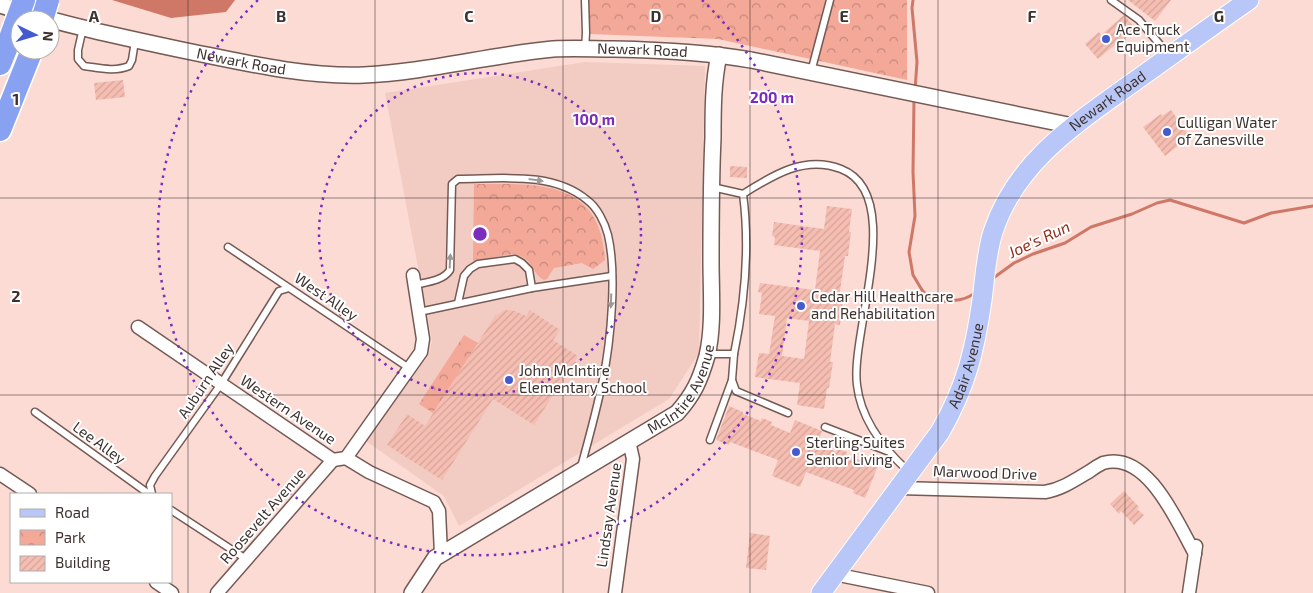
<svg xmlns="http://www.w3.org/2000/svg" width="1313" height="593" font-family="'Exo 2',sans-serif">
<defs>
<pattern id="park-crowns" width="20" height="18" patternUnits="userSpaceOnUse" patternTransform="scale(1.25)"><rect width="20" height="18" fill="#f3a898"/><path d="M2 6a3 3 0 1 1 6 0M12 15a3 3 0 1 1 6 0" fill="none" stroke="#c6897c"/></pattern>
<pattern id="building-hatch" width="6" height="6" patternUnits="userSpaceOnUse" patternTransform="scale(1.25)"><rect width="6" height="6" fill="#f6beb2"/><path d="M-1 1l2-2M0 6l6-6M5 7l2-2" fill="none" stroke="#d4a499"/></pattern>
</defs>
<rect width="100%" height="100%" fill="#fbdbd4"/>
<path fill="#f2cbc3" d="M585,62L705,66L699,353L669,399L459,526L444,496L366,441L428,356L432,341L385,93Z"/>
<g fill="url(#park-crowns)">
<path d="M587,0H907V80L718,39L590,34Z"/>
<path d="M474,184C535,184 601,178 605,260L593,269L582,263L554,268L547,279L544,280C530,272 534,258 513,254L473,261Z"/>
<path d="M464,335L478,343L433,413L419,404Z"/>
</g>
<path fill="#cf7867" d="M112,0H235L226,12L171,18Z"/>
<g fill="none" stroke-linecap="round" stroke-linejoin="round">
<g stroke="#cf7867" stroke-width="3">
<path d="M913,0L912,8L917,62L915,90"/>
<path d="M914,99L913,172L915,216L909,252L913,275L922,290L933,302C947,301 965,302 976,292"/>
<path d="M992,279L1014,263L1033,254L1065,243L1091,227L1132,214L1157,203L1170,200L1244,223L1271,213L1313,206"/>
</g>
</g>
<g fill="url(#building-hatch)" fill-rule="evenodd">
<path d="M1128,0H1171L1155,21Z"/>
<path d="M1124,15L1135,28L1098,59L1085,44L1099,32L1101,35Z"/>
<path d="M123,80L125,97L96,100L94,83Z"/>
<path d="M1171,110L1190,137L1165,156L1143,127L1161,114L1162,116Z"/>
<path d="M730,166L747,167V178L730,177Z"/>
<path d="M827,206L852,209L849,232H851L848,256H845L839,298H843L840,325L835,324L830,362H833L829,388H827L824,409L797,405L800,383L755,377L759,353L769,354L775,316L759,314L762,293L758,292L760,283L815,290L820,251L774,245L775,237L772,236L774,222L824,229ZM787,318L809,321L804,359L782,356Z"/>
<path d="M505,310L515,311L526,316L530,310L560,330L553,340L578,356L534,425L493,399L442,480L387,445L407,414L425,426L495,316Z"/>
<path d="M729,406L743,412V414L761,421L762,418L772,422L771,425L790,433L795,420L822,431L817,444L837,452L838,449L847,452L846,455L878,466L865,498L853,493L854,490L806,472L800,487L772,476L778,460L730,442L729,445L716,440Z"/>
<path d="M1124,491L1139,507L1137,509L1144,515L1134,525L1121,511L1119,514L1110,504Z"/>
<path d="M750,533L770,536L766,570L746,568Z"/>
</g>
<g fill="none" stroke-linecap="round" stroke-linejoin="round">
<defs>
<g id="service">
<path d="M585,0L586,33L585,49"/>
<path d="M1111,0L1139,20L1168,54"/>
<path d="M83,28L78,50V59L84,66C99,68 115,72 129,66L132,60L135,41"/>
<path d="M811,72L830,0"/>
<path d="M743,194C773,175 805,155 841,169C907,194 850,333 857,385C861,420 883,448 908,471"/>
<path d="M228,247L409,368"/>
<path d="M414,285C427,282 443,281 450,270L452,184L458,179C500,179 552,171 587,200C597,207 605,223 608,235C617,273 611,340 603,379C597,409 589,438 581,467"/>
<path d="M458,303L464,276L470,269L478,264L515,259L522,263L529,270L532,288"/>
<path d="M419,312L532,288L612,276"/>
<path d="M707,354H734C745,301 750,248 743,194L712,187"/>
<path d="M734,354L732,380L736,391L788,413"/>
<path d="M35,412L149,494"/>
<path d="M825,427L887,451"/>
<path d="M710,440L732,380"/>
<path d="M152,494L150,485L155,476L221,384L279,291L289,288"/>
<path d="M171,510L246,559"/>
</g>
<g id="minor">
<path d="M138,327L333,460L346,458L369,472L434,502L439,511L441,554"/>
<path d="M346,458L421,352L423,339L413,275"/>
<path d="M0,474L30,494"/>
<path d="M899,488L1045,492C1062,489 1075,480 1090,471C1094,468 1099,465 1103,463C1148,450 1178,524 1195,554"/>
<path d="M834,574L928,593"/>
<path d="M156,582L172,593"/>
<path d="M217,593L333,460"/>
<path d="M615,593L633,459L629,441"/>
<path d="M1189,593L1196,546"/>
</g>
<g id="tertiary">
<path id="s1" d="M0,5C60,24 121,37 182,50C242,62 302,77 364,75C427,72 490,55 553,49C573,48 594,49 614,49C661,50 706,52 751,60L1073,126"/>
<path id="s2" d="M412,593L435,558L677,413C694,394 700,380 707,356C714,326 711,292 711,261C711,220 711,179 713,138C713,110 713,82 719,55"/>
</g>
<g id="primary">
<path id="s3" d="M821,593L940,432C966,387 975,350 982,300C985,278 986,254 993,232C1016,161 1077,123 1135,81C1173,54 1210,27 1249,0"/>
</g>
<g id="motorway">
<path d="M0,64L6,49"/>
<path d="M0,130L32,50"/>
</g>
</defs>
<use href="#service" stroke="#755a54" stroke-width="9"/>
<use href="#minor" stroke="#755a54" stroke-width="15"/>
<use href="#tertiary" stroke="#755a54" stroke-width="18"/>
<use href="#primary" stroke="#fff" stroke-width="21"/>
<use href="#motorway" stroke="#fff" stroke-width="25"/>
<use href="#service" stroke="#fff" stroke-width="6"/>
<use href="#minor" stroke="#fff" stroke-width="12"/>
<use href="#tertiary" stroke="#fff" stroke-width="15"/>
<use href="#primary" stroke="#b8c7f7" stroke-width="19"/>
<use href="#motorway" stroke="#88a1f1" stroke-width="22"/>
<defs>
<g id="motorway-bridge">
<path d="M42,20L48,0"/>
<path d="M6,49L24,0"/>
</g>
</defs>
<use href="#motorway-bridge" stroke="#fff" stroke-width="25" stroke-linecap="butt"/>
<use href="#motorway-bridge" stroke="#88a1f1" stroke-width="22"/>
</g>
<defs><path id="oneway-solid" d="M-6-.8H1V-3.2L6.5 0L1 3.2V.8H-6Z" transform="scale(1.25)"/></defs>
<g fill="#9e9897">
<use href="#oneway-solid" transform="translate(536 180) rotate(8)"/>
<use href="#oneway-solid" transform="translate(450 261) rotate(-87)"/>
<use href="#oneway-solid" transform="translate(611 301) rotate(92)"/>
</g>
<path fill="none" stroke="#3e322f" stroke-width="1" stroke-opacity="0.55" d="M188,0V593M375,0V593M563,0V593M750,0V593M938,0V593M1125,0V593M0,198H1313M0,395H1313"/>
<g fill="none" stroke="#7b2cbf" stroke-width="2.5" stroke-dasharray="2.5 5">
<circle cx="480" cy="234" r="161"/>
<path d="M702 0A322 322 0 1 1 258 0"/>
</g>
<g fill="#435bce" stroke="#fff" stroke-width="2">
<circle cx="1106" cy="39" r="5"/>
<circle cx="1167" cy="132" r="5"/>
<circle cx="801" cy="306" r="5"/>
<circle cx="509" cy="380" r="5"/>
<circle cx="796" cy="452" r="5"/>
</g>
<g text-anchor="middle" stroke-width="4" stroke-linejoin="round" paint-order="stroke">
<g font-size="15" fill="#3e322f" stroke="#fff" text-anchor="start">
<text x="1116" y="35">Ace Truck<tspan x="1116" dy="17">Equipment</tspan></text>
<text x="1177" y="128">Culligan Water<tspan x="1177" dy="17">of Zanesville</tspan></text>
<text x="811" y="302">Cedar Hill Healthcare<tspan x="811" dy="17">and Rehabilitation</tspan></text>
<text x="519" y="376">John McIntire<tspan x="519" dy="17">Elementary School</tspan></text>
<text x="806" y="448">Sterling Suites<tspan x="806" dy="17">Senior Living</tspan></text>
</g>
<g font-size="15" fill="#3e322f" stroke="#fff">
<text dy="5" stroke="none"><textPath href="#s1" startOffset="652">Newark Road</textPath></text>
<text dy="5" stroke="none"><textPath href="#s1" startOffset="248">Newark Road</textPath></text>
<text dy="5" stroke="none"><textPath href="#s3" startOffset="586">Newark Road</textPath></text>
<text transform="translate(326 297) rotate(34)" y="5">West Alley</text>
<text dy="5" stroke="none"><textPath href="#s3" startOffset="272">Adair Avenue</textPath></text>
<text transform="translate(206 381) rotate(-56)" y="5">Auburn Alley</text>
<text dy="5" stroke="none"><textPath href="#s2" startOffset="346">McIntire Avenue</textPath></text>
<text transform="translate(288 410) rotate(34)" y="5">Western Avenue</text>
<text transform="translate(99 443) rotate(36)" y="5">Lee Alley</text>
<text transform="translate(985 473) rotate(2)" y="5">Marwood Drive</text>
<text transform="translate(609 515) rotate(-82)" y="5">Lindsay Avenue</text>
<text transform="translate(263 516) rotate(-49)" y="5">Roosevelt Avenue</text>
</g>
<g font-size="16" font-style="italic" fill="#942d1a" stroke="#fff">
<text transform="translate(1039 239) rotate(-25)" y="6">Joe's Run</text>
</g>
</g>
<g font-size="16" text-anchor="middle" font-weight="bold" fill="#3e322f" stroke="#fff" stroke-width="4" stroke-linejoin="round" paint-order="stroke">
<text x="94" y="22">A</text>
<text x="281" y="22">B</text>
<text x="469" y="22">C</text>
<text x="656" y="22">D</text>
<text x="844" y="22">E</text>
<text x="1032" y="22">F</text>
<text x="1219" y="22">G</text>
<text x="16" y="105">1</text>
<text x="16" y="302">2</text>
</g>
<circle cx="480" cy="234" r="8" fill="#7b2cbf" stroke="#fff" stroke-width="2.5"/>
<g font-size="15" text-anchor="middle" font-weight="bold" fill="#7b2cbf" stroke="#fff" stroke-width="4" stroke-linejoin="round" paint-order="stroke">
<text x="772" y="103">200 m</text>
<text x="594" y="125">100 m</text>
</g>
<rect x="10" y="493" width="162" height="90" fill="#ffffff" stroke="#b2adac"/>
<rect x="20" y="509" width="25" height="8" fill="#b8c7f7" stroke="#b2adac"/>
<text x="55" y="518" font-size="15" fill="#3e322f">Road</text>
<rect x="20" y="530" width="25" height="15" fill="url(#park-crowns)" stroke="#b2adac"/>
<text x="55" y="543" font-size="15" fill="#3e322f">Park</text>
<rect x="20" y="556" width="25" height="15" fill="url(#building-hatch)" stroke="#b2adac"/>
<text x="55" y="568" font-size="15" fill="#3e322f">Building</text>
<g transform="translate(35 35) rotate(95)"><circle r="24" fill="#ffffff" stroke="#b2adac"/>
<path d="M0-4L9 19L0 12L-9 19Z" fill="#435bce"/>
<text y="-8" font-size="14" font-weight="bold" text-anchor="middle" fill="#3e322f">N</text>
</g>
</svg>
